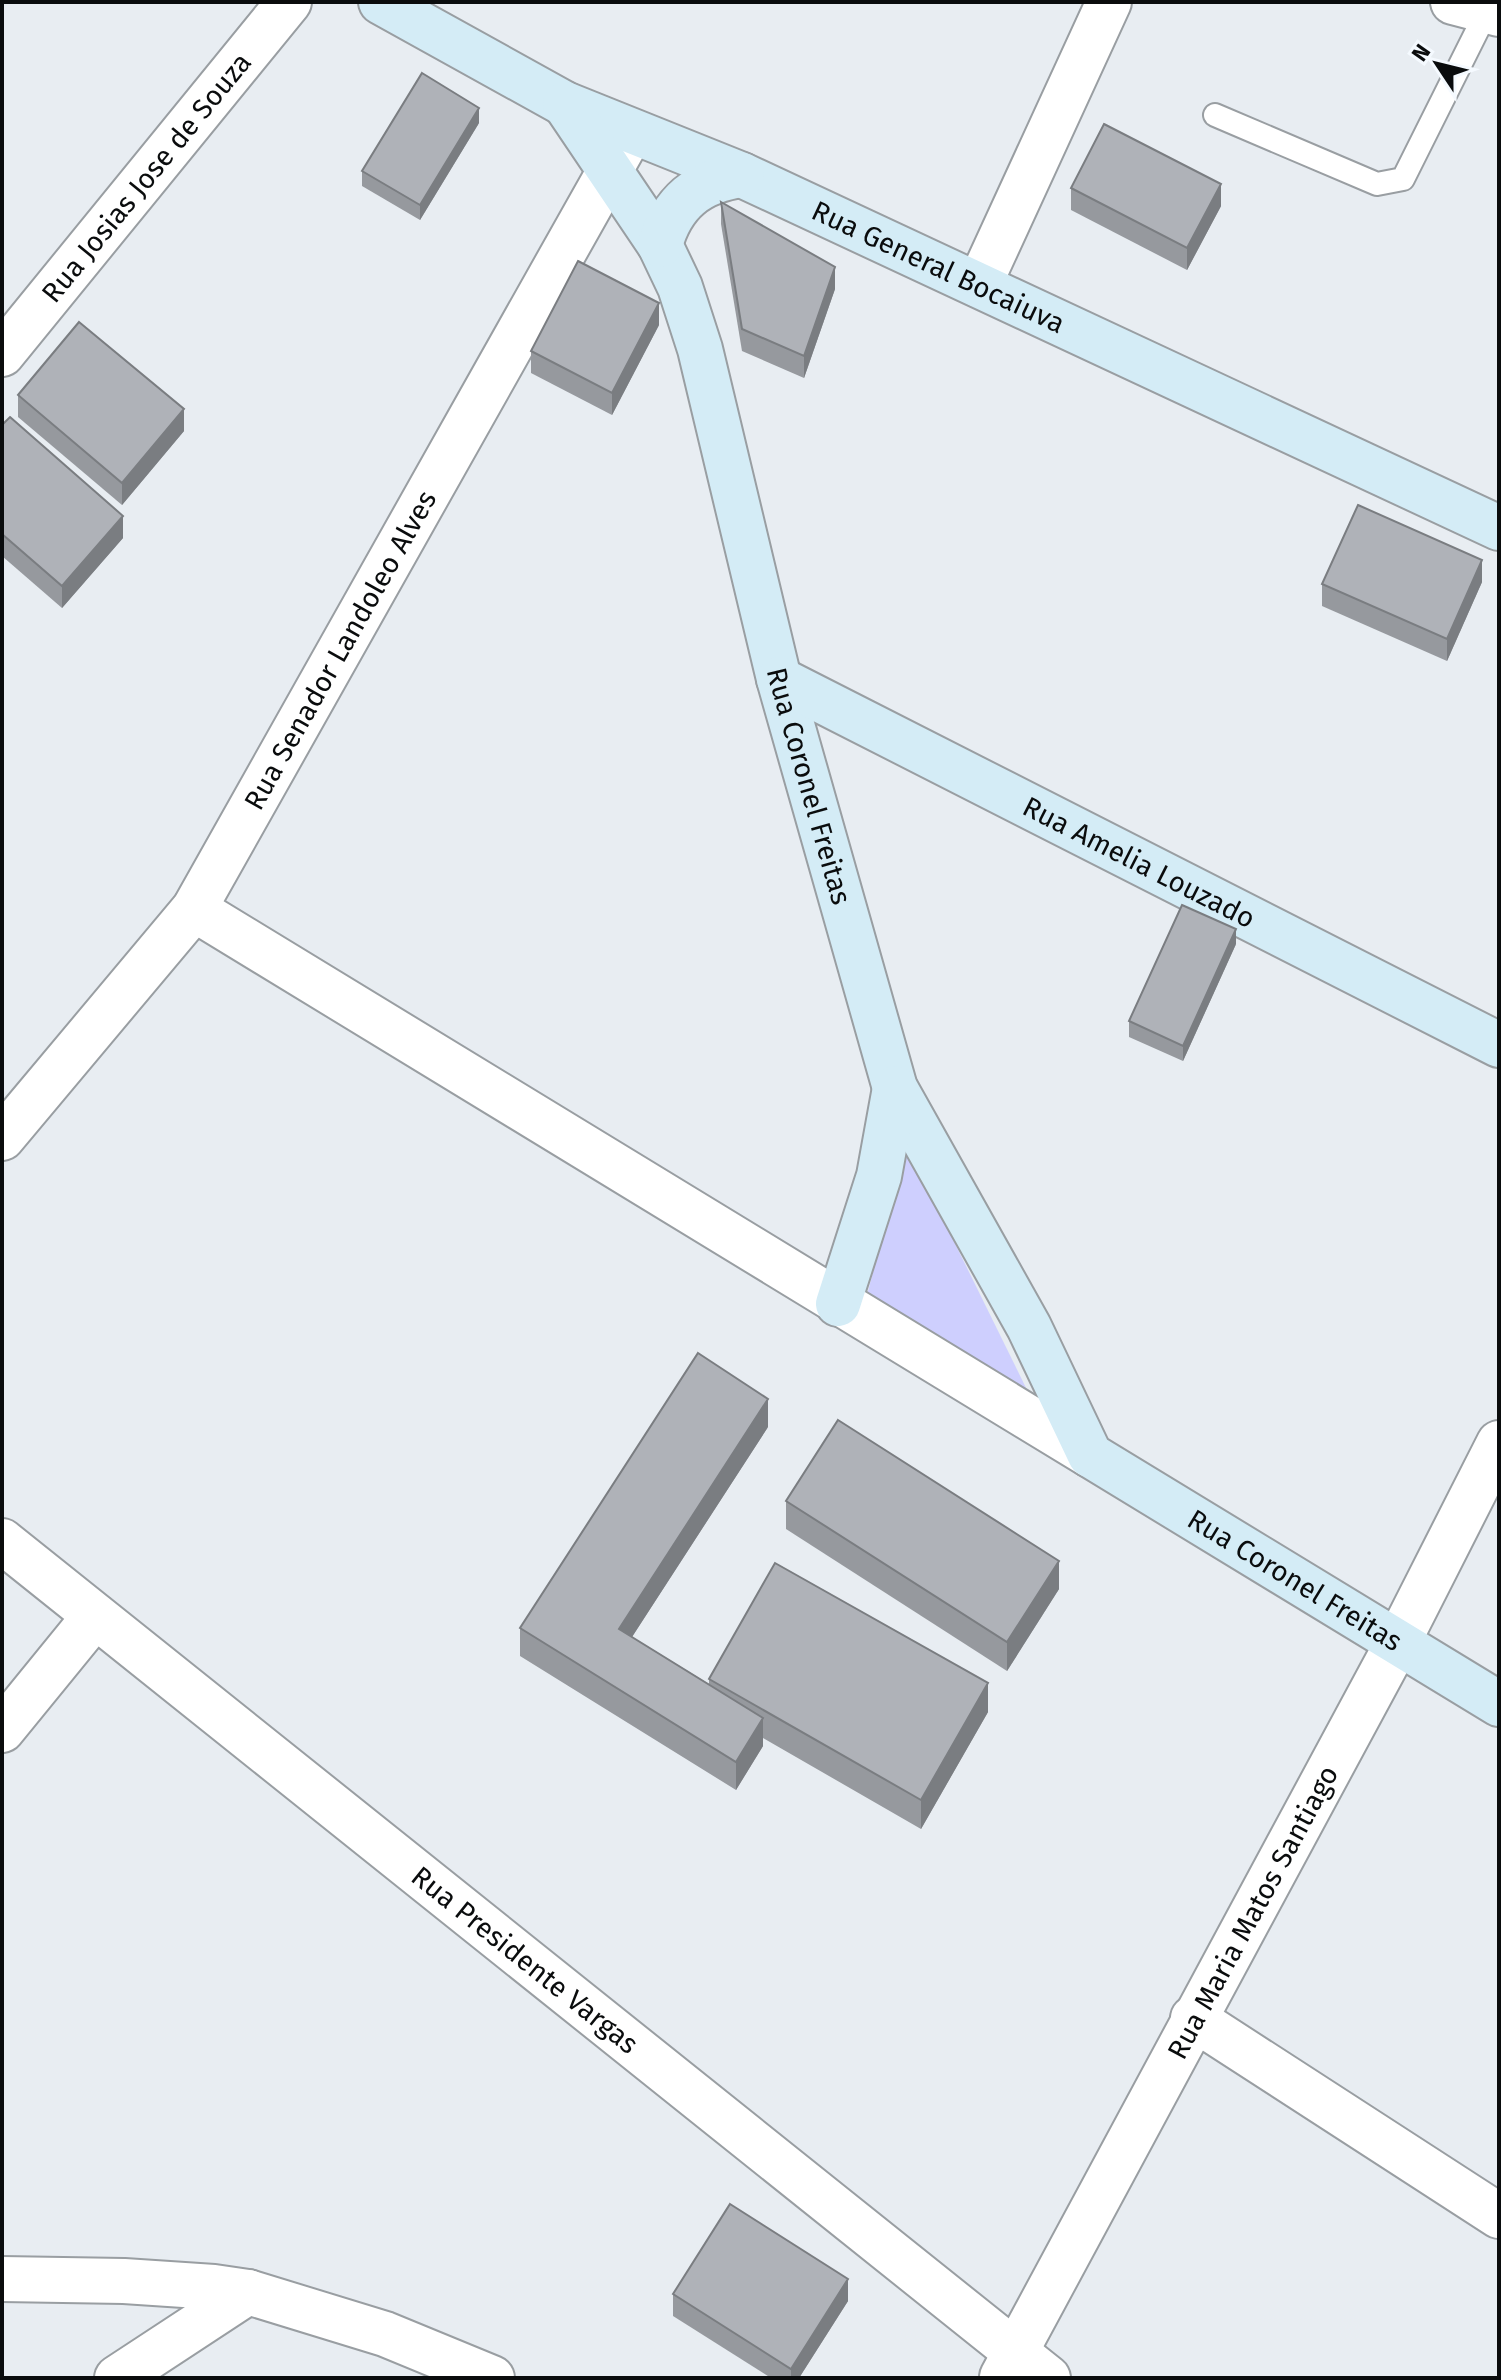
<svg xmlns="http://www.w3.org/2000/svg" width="1501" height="2380" font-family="'Fira Sans',sans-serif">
<rect width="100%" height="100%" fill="#e8edf2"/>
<path fill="#cecffe" d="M906,1144L1034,1404L865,1303Z"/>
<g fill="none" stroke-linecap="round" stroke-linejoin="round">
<defs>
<path id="lane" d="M1215,115L1377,184L1403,179L1487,11"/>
<g id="street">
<path d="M1453,2L1499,14"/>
<path d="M979,285L1109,2"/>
<path id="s1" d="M2,354L289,2"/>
<path d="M194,909L1090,1455"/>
<path id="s2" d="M2,1138L194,909L627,140"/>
<path id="s3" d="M2,1541L1048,2378"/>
<path d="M2,1730L95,1616"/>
<path d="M1193,2018L1499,2216"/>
<path d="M2,2279L124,2281L214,2287L248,2292L385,2334L492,2378"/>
<path id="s4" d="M1002,2377L1397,1644L1499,1443"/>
<path d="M117,2378L248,2292"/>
</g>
<g id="secondary">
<path id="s5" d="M381,2L565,104L742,175L1499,528"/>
<path id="s6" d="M565,104L660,245L680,287L700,349L779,679L895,1088L1029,1327L1090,1455L1499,1704"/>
<path d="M660,245C672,202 698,181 742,175"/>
<path id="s7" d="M779,679L1499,1045"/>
<path d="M838,1304L879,1176L895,1088"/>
</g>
</defs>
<use href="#lane" stroke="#999ea2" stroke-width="26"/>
<use href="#street" stroke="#999ea2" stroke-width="48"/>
<use href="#secondary" stroke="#999ea2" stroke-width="48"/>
<use href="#lane" stroke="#fff" stroke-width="22"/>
<use href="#street" stroke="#fff" stroke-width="44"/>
<use href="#secondary" stroke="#d4ecf6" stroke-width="44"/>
</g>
<g fill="#96999e">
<path d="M479,123L420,220L362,186V171Z"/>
<path d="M1071,188L1221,206L1187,270L1071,210Z"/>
<path d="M721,202L835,289L804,378L742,351L721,224Z"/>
<path d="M659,325L612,415L531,373V351Z"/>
<path d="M18,395L184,431L122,505L18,417Z"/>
<path d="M2,425L123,538L62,608L2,556Z"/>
<path d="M1482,582L1447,661L1322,606V584Z"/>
<path d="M1236,944L1183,1061L1129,1037V1021Z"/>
<path d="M768,1427L632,1637L709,1684V1679L988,1712L921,1829L763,1738V1746L736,1790L520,1656V1628Z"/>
<path d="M786,1501L1059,1589L1007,1671L786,1529Z"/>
<path d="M673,2294L848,2301L799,2378H771L673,2316Z"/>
</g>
<g fill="#7a7d81">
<path d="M479,108V123L420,220V205Z"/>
<path d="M1221,184V206L1187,270V248Z"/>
<path d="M835,267V289L804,378V356Z"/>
<path d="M659,303V325L612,415V393Z"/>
<path d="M184,409V431L122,505V483Z"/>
<path d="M123,516V538L62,608V586Z"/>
<path d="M1482,560V582L1447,661V639Z"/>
<path d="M1236,929V944L1183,1061V1046Z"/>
<path d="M768,1399V1427L619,1657V1629Z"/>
<path d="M1059,1561V1589L1007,1671V1642Z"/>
<path d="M988,1683V1712L921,1829V1800Z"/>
<path d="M763,1718V1746L736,1790V1762Z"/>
<path d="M848,2279V2301L799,2378H791V2369Z"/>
</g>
<g fill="#afb2b8" stroke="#7a7d81" stroke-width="2">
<path d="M422,73L479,108L420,205L362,171Z"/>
<path d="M1104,124L1221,184L1187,248L1071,188Z"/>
<path d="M721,202L835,267L804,356L742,329Z"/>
<path d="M578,261L659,303L612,393L531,351Z"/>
<path d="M79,322L184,409L122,483L18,395Z"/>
<path d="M10,417L123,516L62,586L2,534V425Z"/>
<path d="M1358,505L1482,560L1447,639L1322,584Z"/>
<path d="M1182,905L1236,929L1183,1046L1129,1021Z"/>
<path d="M698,1353L768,1399L619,1629L763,1718L736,1762L520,1628Z"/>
<path d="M838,1420L1059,1561L1007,1642L786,1501Z"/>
<path d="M775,1563L988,1683L921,1800L709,1679Z"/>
<path d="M730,2204L848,2279L791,2369L673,2294Z"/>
</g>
<g text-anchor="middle" stroke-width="7" stroke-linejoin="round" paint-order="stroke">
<g font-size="28" fill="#0a0c0d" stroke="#f5faff">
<text dy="10" stroke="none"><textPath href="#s1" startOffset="228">Rua Josias Jose de Souza</textPath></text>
<text dy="10" stroke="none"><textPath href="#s5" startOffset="618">Rua General Bocaiuva</textPath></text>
<text dy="10" stroke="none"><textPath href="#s2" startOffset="596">Rua Senador Landoleo Alves</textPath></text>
<text dy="10" stroke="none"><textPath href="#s6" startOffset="732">Rua Coronel Freitas</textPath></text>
<text dy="10" stroke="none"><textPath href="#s7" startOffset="404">Rua Amelia Louzado</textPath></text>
<text dy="10" stroke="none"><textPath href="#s6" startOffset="1702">Rua Coronel Freitas</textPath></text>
<text dy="10" stroke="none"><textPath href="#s4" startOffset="528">Rua Maria Matos Santiago</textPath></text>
<text dy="10" stroke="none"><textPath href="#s3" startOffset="670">Rua Presidente Vargas</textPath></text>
</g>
</g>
<rect width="1501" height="2380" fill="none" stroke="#0a0c0d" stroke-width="8"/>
<g transform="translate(1437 64) rotate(305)" stroke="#f5faff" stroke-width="6" paint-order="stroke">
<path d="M0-6L14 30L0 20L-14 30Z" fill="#0a0c0d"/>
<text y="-12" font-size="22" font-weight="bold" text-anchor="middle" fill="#0a0c0d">N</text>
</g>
</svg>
